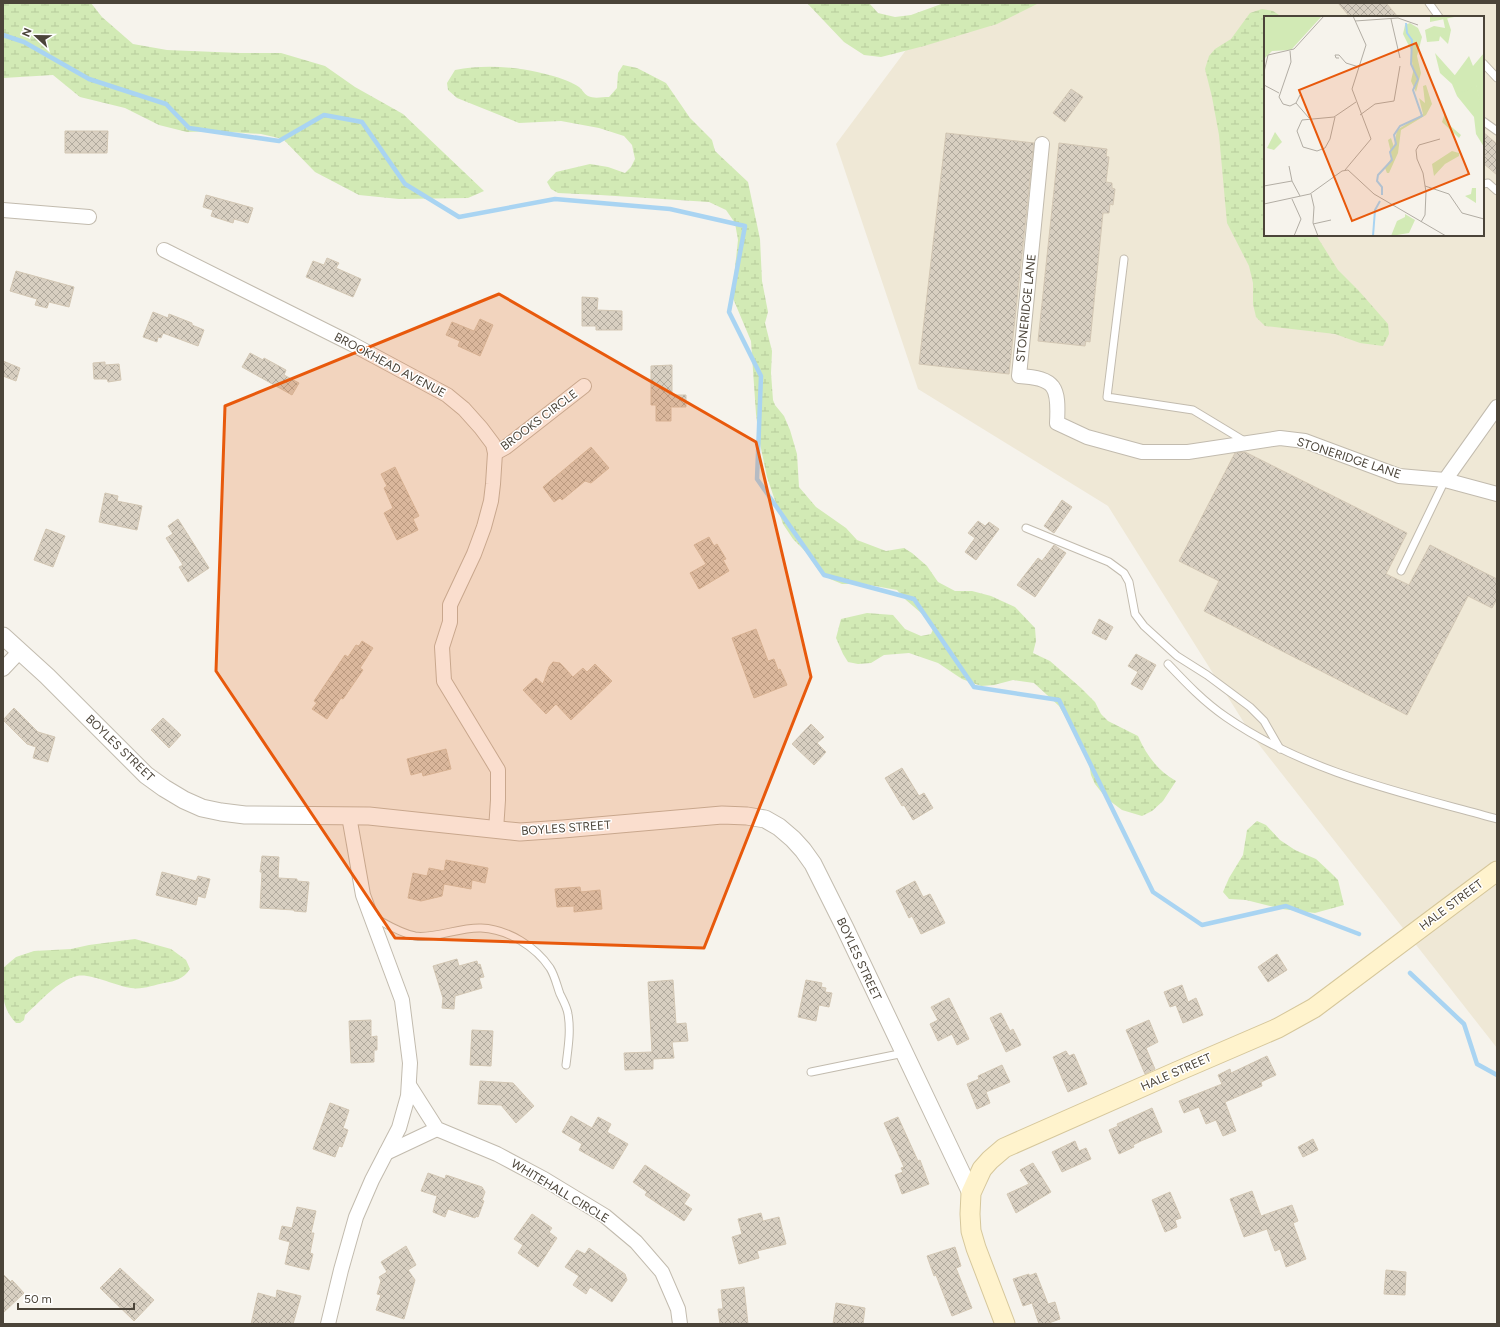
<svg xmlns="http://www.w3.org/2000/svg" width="1500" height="1327" font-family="Figtree,sans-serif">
<defs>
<pattern id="wetland-marsh" width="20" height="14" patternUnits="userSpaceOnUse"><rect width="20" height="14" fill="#d2eab5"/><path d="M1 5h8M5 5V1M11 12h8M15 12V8" fill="none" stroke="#b6ca9c"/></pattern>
<pattern id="building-cross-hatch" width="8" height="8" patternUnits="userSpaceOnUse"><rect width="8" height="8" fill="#d8cfc1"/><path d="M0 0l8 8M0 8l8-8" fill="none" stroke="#b1aa9e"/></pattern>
</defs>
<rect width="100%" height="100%" fill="#f6f3ec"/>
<path fill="#efe8d6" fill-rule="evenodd" d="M941,3H1497V1048L1253,737L1108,506L918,389L836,144ZM1265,17H1483V235H1265Z"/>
<g fill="url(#wetland-marsh)">
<path d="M3,3H91L102,17L133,44L167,50L240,53H281L325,66L355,87L403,114L484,191L468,198L399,199L359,195L315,172L283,139L261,134L216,131L187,132L159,125L125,108L80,97L53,75L3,78Z"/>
<path d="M807,3H869L878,13L895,17L911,15L944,3H1039L997,24L924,46L881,57L864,55L844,42Z"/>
<path d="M1262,9L1273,11L1282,17H1265V235H1316L1338,270L1359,291L1388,324L1389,334L1383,346L1360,343L1335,334L1265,326L1256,317L1253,304V283L1249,266L1227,223L1219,135L1212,97L1205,69L1209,56L1215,49L1231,39L1250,13Z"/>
<path d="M623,65L637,68L666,83L690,118L712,140L715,151L748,182L760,239L762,281L768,312L765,323L772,351L771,373L773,400L775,405L784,416L790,430L797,454L799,487L816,507L846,528L857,540L886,551L904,548L912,553L927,566L938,582L955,591H972L991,596L1015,607L1035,628L1036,641L1033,653L1050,661L1081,688L1095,702L1101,714L1108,721L1138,736C1147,756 1157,770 1176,781L1163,801L1152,811L1142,816L1122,810L1106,798L1095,784L1091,775L1087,752L1078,744L1074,732L1059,706L1034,683L1013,680L994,685L981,686L962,679L938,663L909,653L884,655L871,663L858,664L848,662L843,654L836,638L841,619L867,613L893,615L905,629L921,636L931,634L934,627L928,619L906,600L897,590L864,584H842L830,579L819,571L807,553L793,539L783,524L767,477L759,439L756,414L751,341L732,296L738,240L735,223L726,210L709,202L600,195L558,193L551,189L547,182L556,172L590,164L608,167L625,173L631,167L635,159L632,145L624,136L599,128L561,121L519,123L457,98L448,90L447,83L455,70C491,63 531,68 565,80C570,82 575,84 579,87C582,89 584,94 588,96C594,99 602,97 609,97L617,88L618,73Z"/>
<path d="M1257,821L1266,825L1280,840L1295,850L1316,859L1330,872L1338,880L1344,905L1315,913L1282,909L1246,900L1229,899L1223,892L1229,878L1243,855L1247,830Z"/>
<path d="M135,939L171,949L186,960L190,969C183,979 176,981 164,983C154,985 142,990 131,988C116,986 90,973 77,976C57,981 40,1002 25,1015L24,1020L20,1023H16C0,1006 3,991 3,968L16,957L34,951L71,949L89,945Z"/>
</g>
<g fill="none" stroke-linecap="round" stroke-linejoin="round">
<g stroke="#a9d4f2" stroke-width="4.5">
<path d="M3,35L24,42L89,79L166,104L189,128L279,141L324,115L362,122L405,184L459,217L555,199L670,209L745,226L729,312L761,376L757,479L824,575L914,599L974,687L1059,700L1153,892L1202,925L1286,906L1359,934"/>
<path d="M1410,973L1464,1024L1477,1064L1497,1075"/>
</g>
</g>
<g fill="url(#building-cross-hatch)" stroke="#d3c7b4">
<path d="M1338,3H1386L1398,17H1350Z"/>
<path d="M1071,89L1083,97L1065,122L1053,113Z"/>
<path d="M65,131H108L107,153H65Z"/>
<path d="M1483,132L1497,144V175L1483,163Z"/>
<path d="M946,133L1034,143L1009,374L919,364Z"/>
<path d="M1059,143L1107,149L1106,156L1109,157L1106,182L1112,183V188L1115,189L1113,205L1110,204L1109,213H1103L1090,342L1086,341L1085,346L1038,341Z"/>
<path d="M206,195L253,208L248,223L234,219L233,223L211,216L213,210L203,207Z"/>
<path d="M327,258L339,263L336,268L361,279L353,297L306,277L313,261L324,265Z"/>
<path d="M16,271L74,287L69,307L49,302L47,308L35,305L37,299L10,291Z"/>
<path d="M582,297L598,298L597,310L622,311V330H596V326H582Z"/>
<path d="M153,312L168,318L169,314L192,323V325L204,330L198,346L163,333L161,338L158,337L157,342L143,337Z"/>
<path d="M480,319L493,325L480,356L458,346L460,341L446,335L452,322L474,331Z"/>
<path d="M250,353L263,360L264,358L286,370L284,375L299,383L292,395L242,367Z"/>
<path d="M3,361L20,368L16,381L3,376Z"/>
<path d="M105,362V365L119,364L121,380L108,382L107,379H94L93,363Z"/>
<path d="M672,365V395H686V407H671V421H656V405H651V366Z"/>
<path d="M591,447L609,468L591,483L585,481L562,500L560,498L554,502L543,487Z"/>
<path d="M1245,452L1407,533L1386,574L1409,585L1430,545L1497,579V599L1492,608L1468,596L1407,715L1204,611L1219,581L1179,561L1235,453Z"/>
<path d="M395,467L419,516L413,519L418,530L397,540L384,513L393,508L384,488L387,486L381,474Z"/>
<path d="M105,493L118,496L117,501L142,506L137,530L99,522Z"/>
<path d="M1062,500L1072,507L1054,533L1044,526Z"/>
<path d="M178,519L209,568L188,582L179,567L183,565L166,538L173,534L168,526Z"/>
<path d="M978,521L985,526L989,522L999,529L976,560L965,552L975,538L968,533Z"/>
<path d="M46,529L65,536L53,567L34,560Z"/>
<path d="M709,537L714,546L717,544L726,559L723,560L729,571L699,589L690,573L706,564L694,545Z"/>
<path d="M1054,545L1066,553L1035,597L1017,585L1038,558L1042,561Z"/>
<path d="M1099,619L1113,627L1106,640L1092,633Z"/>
<path d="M756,629L768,661L774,659L778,670L780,669L787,685L754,698L732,638Z"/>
<path d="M362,641L373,648L360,668L363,670L343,699L341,698L327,719L312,709L317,703L314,701L345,655L348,657L356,645L359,646Z"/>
<path d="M1136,654L1156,665L1142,690L1131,684L1138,672L1128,666Z"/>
<path d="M553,662L560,663L573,677L583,668L587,672L595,664L612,681L571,720L556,704L546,714L523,690L536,678L543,684L549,667Z"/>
<path d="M14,708L38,732L55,737L48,762L33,758L36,747L27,744L3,720Z"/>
<path d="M163,718L181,735L169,748L151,730Z"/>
<path d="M811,724L824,737L817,743L826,752L814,765L792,744Z"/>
<path d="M446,749L451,769L423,776L422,772L411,775L407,759Z"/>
<path d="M902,768L919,796L924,793L933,808L913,820L904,805L902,806L885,778Z"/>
<path d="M262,856L279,857L278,878L297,879V881L309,882L306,912L294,911V910L260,908L262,872H260Z"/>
<path d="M446,860L488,868L485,883L472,880L471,889L444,884L442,896L421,901L408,898L413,873L427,876L429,868L444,871Z"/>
<path d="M162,872L196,881L198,876L210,879L205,898L198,896L196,905L156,895Z"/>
<path d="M915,881L923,897L930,894L945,923L921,934L912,916L909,918L896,891Z"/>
<path d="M580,887L581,892L600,890L602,909L574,912V906L557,907L555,889Z"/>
<path d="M1277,954L1287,970L1268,982L1258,967Z"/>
<path d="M457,959L459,966L477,961L478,965L480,964L484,977L479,978L482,988L455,996L454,1009L442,1008L443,998L433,966Z"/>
<path d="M673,980L676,1024L686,1023L688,1041L672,1042L674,1058L653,1059V1069L625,1070L624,1053L652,1052L648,982Z"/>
<path d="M806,980L822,983L821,987L826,988L825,992L832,993L829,1007L819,1005L816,1021L798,1017Z"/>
<path d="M1182,985L1188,1002L1196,998L1203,1015L1183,1023L1176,1005L1170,1007L1164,992Z"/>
<path d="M949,998L969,1039L957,1045L952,1034L938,1041L930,1024L938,1020L931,1007Z"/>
<path d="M1001,1013L1010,1031L1013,1029L1021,1045L1006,1052L990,1018Z"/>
<path d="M371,1020V1037L377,1036V1050H374V1062L351,1063L349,1021Z"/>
<path d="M1149,1020L1158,1042L1146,1048L1155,1069L1145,1074L1126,1030Z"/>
<path d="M472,1030L493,1031L491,1066L470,1065Z"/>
<path d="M1066,1051L1069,1056L1074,1054L1087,1084L1068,1092L1053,1057Z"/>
<path d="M1267,1056L1276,1075L1261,1082L1262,1086L1225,1102L1236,1131L1223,1136L1216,1120L1206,1124L1199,1107L1184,1113L1179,1101L1222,1084L1218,1075L1230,1069L1231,1073Z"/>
<path d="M1002,1065L1010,1082L986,1092L990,1103L977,1109L967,1084L979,1079L978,1076Z"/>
<path d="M480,1081L513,1083L534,1106L516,1123L501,1105L478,1104Z"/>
<path d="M330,1103L349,1110L343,1128L348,1130L342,1147L339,1146L335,1157L313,1149Z"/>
<path d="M1152,1108L1162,1132L1141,1141L1133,1145L1134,1147L1119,1154L1109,1130L1118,1126L1117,1124Z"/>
<path d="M571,1116L592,1128L598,1117L611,1124L607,1132L628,1144L613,1169L579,1150L582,1144L562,1132Z"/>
<path d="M898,1117L918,1161L920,1160L929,1184L902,1194L895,1175L903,1172L901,1168L904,1167L884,1123Z"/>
<path d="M1313,1139L1318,1150L1303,1157L1298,1147Z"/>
<path d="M1075,1141L1079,1151L1086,1148L1091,1159L1062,1172L1052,1152Z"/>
<path d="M1033,1163L1051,1192L1016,1213L1007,1194L1029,1184L1020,1170Z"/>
<path d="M645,1165L690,1195L684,1204L692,1209L684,1221L645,1195L647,1192L633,1182Z"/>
<path d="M428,1173L445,1179L446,1175L482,1187L485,1192L482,1200L484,1201L478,1217L476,1216L475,1218L448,1209L445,1217L433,1212L437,1196L421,1191Z"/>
<path d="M1252,1191L1261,1216L1292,1205L1298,1221L1293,1223L1306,1259L1286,1267L1280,1249L1275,1251L1267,1229L1244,1237L1230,1199Z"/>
<path d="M1170,1192L1181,1218L1175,1220L1177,1227L1165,1232L1152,1200Z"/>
<path d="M297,1207L316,1211L311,1233H314L310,1253L313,1254L309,1270L285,1264L290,1242L279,1239L282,1226L292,1228Z"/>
<path d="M761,1213L763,1221L779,1217L786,1244L757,1251L759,1258L739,1264L732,1237L742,1234L738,1219Z"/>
<path d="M532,1214L552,1228L549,1232L557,1238L538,1267L518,1253L523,1245L514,1239Z"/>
<path d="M406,1246L416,1265L408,1270L415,1280L404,1319L376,1310L381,1295L377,1294L381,1281L379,1277L387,1272L381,1262Z"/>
<path d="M955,1247L961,1266L956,1268L972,1308L952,1316L936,1275L934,1276L927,1256Z"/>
<path d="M589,1248L625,1274L627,1280L612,1302L590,1287L586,1294L573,1285L579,1276L565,1267L577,1250L585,1254Z"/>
<path d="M120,1268L154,1300L134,1321L100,1288Z"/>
<path d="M1386,1270L1406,1272L1405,1295L1384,1294Z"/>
<path d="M1036,1273L1048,1304L1055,1302L1060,1319L1046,1324H1039L1032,1303L1023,1306L1013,1279L1029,1274V1276Z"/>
<path d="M3,1274L11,1282L12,1280L24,1293L3,1313Z"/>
<path d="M744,1287L748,1324H720L718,1309H723L721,1290Z"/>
<path d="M277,1290L301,1296L293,1324H251L258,1293L276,1298Z"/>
<path d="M836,1303L865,1308L863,1324H833Z"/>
</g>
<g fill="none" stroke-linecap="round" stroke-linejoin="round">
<defs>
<g id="service">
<path d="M1429,3L1439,17"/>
<path d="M1483,63L1497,78"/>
<path d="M1483,121L1497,131"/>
<path d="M1483,184L1488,183L1497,191"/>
<path d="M1124,259L1107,397L1193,410L1246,442"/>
<path d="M1026,528L1109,562L1124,573L1129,582L1135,614L1144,626L1177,656L1207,675L1250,707L1264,721L1280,749"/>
<path d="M1401,571L1445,480"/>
<path d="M1168,664C1186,683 1204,702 1226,717C1307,773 1404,793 1497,819"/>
<path d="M373,917C386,924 400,933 415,936C434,939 460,927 481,928C508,929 536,947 550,968C555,976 557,986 560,994C563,1000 567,1007 568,1014C571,1031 568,1048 566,1065"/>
<path d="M811,1072L904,1053"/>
</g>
<g id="minor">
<path d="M1042,144L1019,376C1056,378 1059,387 1057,423L1087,437L1142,452H1188L1280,438L1305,441L1399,476L1445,480L1497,494"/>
<path d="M3,210L89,217"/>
<path d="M164,250L352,344L447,395L464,409L481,428L493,444L495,453L493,484L491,501L484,527L474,554L450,605V622L442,647L444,681L498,770V800L496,830"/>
<path d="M495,453L506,447L584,386"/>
<path d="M1445,480L1497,407"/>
<path d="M3,669L20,651"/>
<path d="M409,1085L437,1129L497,1154L544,1179L605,1216L636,1242L662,1272L678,1309L680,1324"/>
<path d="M386,1153L437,1129"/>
<path d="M328,1324L341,1270L356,1217L372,1180L399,1128L408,1096L410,1063L402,1000L363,895L349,816"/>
</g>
<path id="tertiary" d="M3,636L47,676L146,775L164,788L184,800L202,808L221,812L245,815L369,816L520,832L563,829L722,815L747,816L765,819L779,827L793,839L803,850L813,864L845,928L971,1193"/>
<path id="secondary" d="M1005,1324L976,1248L971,1231L970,1214L971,1193L976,1182L982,1169L990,1160L1004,1148L1176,1072L1278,1028L1314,1008L1497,871"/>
</defs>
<use href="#service" stroke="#c2bbae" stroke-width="9"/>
<use href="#minor" stroke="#c2bbae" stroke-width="16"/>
<use href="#tertiary" stroke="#c2bbae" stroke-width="19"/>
<use href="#secondary" stroke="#d6c79b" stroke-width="21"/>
<use href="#service" stroke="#fff" stroke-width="7"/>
<use href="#minor" stroke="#fff" stroke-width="14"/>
<use href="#tertiary" stroke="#fff" stroke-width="17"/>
<use href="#secondary" stroke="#fff3cd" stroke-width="19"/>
</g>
<path fill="#e8590c" fill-opacity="0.2" stroke="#e8590c" stroke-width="3" stroke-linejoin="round" d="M499,294L756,442L811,677L704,948L395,938L216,671L225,406Z"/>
<g text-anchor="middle" stroke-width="3" stroke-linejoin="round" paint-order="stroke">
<g font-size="12" fill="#4b4439" stroke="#fff">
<text transform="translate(1026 308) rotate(-84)" y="4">STONERIDGE LANE</text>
<text transform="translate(390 365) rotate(28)" y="4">BROOKHEAD AVENUE</text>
<text transform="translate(539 420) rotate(-37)" y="4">BROOKS CIRCLE</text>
<text transform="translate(1349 458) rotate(18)" y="4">STONERIDGE LANE</text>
<text transform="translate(120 748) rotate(44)" y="4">BOYLES STREET</text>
<text transform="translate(566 828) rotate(-4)" y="4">BOYLES STREET</text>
<text transform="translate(1451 905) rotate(-37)" y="4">HALE STREET</text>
<text transform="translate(859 959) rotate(65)" y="4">BOYLES STREET</text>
<text transform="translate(1176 1072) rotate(-24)" y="4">HALE STREET</text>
<text transform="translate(560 1191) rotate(31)" y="4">WHITEHALL CIRCLE</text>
</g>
</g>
<g transform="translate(1264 16)">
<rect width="220" height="220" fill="#f6f3ec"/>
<path d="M141,198L151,204L145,217L127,220L133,205L141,201Z" fill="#d2eab5"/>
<path d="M179,2H183L187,14L184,28L176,20L175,25L163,26L161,14L170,10L181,12ZM146,7L154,12L158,21L153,40L157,57L152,76L147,65L149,56L147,34L139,18L141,9ZM171,37L196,65L212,67L220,102V131L212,118L210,101L193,80L188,68L176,57ZM162,69L168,88L162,99L137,114L134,137L125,157H123L121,152L128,141L124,124L127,122L130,131L133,114L159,98L155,82L161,87L159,70ZM181,97L183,107L197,119L195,122L178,106ZM11,116L18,126L10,134L3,132ZM188,135L195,137V140L181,148L170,160L168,148ZM208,172H212V187L201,180L207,178Z" fill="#d2eab5"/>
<path d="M0,0H56L57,1L27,34L8,35L0,43ZM166,0H195L166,6ZM220,37V106L212,69L199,77L188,63L205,40L209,50Z" fill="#d2eab5"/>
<path fill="none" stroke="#a9d4f2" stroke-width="2" d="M118,179V171L113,165L114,159L128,144L126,136L132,128L130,119L136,110L158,100L149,74L154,63L147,48L148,24L143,17L142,7M109,220L111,194L116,185"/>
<path fill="none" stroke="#b2ada4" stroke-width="1" d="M127,3L136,42M91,5L134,2L154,9M26,35L27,46L15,81L19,88L26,90L32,87L36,79M75,42H72L71,39H75L82,47L95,51M0,56L4,39L30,33L60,0M0,69L15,77M32,87L45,102M96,99L111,88L130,85L136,50M71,101L66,123L61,132L53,135L39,131L33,115L38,104L70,101L92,86M25,150L28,165L36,180M81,154L107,123L88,73L102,29L89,0M0,170L28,165M161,170L185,178L198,197L220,203M47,178L50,191L49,207L54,220M28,183L37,203L30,220M0,188L46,178L78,155L84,154L110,178L182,220M157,206L161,199L162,176L159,157L153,143L152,134L155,129L176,123M49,208L67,204"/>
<path fill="#e8590c" fill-opacity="0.15" stroke="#e8590c" stroke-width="2" d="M152,27L205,158L88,205L35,74Z"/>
<rect width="220" height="220" fill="none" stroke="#4b4439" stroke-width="2"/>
</g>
<rect width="1500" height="1327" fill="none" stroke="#4b4439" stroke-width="8"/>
<g transform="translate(36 36) rotate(292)" stroke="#ffffff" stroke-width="3" paint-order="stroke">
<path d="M0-3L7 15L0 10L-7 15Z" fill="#4b4439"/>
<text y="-6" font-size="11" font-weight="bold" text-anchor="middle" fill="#4b4439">N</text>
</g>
<path d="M18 1303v6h116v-6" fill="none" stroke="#4b4439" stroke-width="2"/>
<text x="24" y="1303" font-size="12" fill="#4b4439" stroke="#ffffff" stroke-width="3" paint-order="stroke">50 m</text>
</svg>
